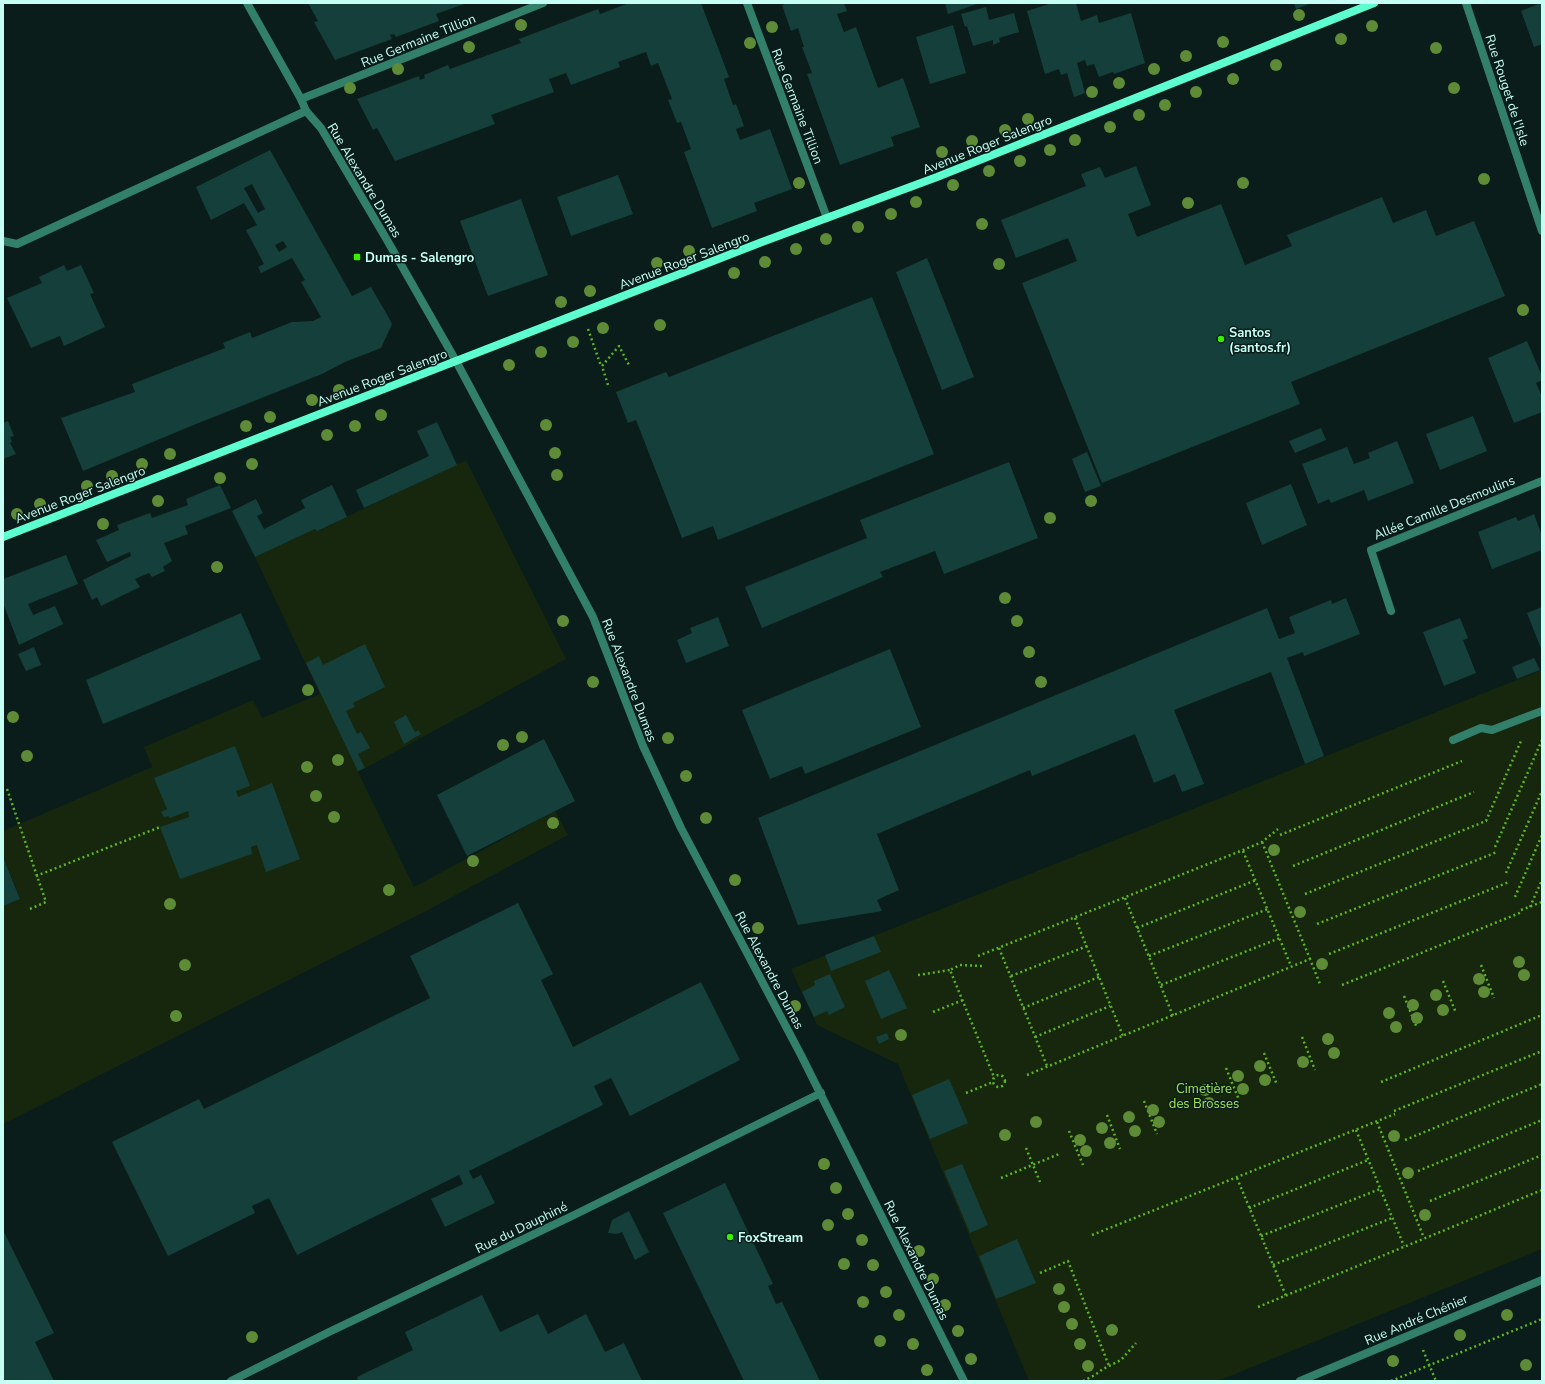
<svg xmlns="http://www.w3.org/2000/svg" width="1545" height="1384" font-family="'Nunito Sans',sans-serif">
<rect width="100%" height="100%" fill="#0a1d1a"/>
<g fill="#16270d">
<path d="M466,460L566,659L358,772L414,887L555,811L568,835L426,911L3,1124V906L20,898L3,857V831L152,767L144,747L253,700L262,718L320,694L255,557L315,529L317,531Z"/>
<path d="M1542,670V1249L1218,1381H1029L898,1064L817,1025L791,969Z"/>
</g>
<g fill="#153f3a" fill-rule="evenodd">
<path d="M308,3H467L436,14L439,21L396,37L394,34L390,35L392,39L335,60L314,22L318,21Z"/>
<path d="M629,3H701L729,77L724,79L733,105L736,104L744,126L736,129L740,140L770,129L792,189L754,203L757,211L712,228L684,152L691,149L681,122L677,123L668,100L672,99L658,63L651,66L646,52L618,62L620,67L571,85L566,73L549,79L554,92L491,115L495,124L395,161L377,128L373,130L357,99L419,76L420,80L425,78L424,75L448,65L450,69L521,43L519,39L598,9L600,14Z"/>
<path d="M788,3H844L847,11L837,14L844,32L856,27L878,88L903,78L920,127L891,137L894,146L840,165L807,74L812,73L802,47H804L798,28L791,31L782,5Z"/>
<path d="M945,3H980L948,14Z"/>
<path d="M1052,3H1076L1081,21L1097,15L1099,23L1131,13L1145,63L1114,74L1113,72L1099,77L1094,64L1087,66L1085,60L1077,63L1085,93L1074,97L1067,73L1061,75L1059,69L1045,74L1027,11Z"/>
<path d="M1294,3H1312L1296,9Z"/>
<path d="M1541,3H1542V44L1534,47L1521,11Z"/>
<path d="M986,7L989,20L1014,13L1019,32L999,38L1000,42L993,45V40L973,46L967,26L965,27L961,14Z"/>
<path d="M953,25L966,73L930,84L916,37Z"/>
<path d="M270,150L352,296L371,287L389,318L392,324L381,348L345,362L322,374L196,424L83,471L61,418L135,392L132,384L225,348L223,343L250,332L252,338L292,322L313,321L321,317L301,282L305,280L292,258L261,273L258,267L264,264L246,230L257,225L244,203L211,220L196,187ZM252,184L265,209L258,213L244,188ZM283,241L287,247L279,252L275,245Z"/>
<path d="M1136,166L1151,205L1128,214L1137,237L1221,204L1245,265L1292,246L1287,235L1382,197L1393,223L1426,210L1436,236L1474,221L1505,296L1291,382L1300,404L1102,483L1022,283L1077,261L1068,238L1016,258L1001,220L1086,186L1081,174L1100,167L1105,178Z"/>
<path d="M618,175L633,214L571,236L557,197Z"/>
<path d="M521,199L548,275L488,296L460,221Z"/>
<path d="M927,258L974,377L942,390L896,272Z"/>
<path d="M64,265L67,271L81,265L94,293L90,294L105,327L64,346L60,336L31,348L7,298L42,283L39,277Z"/>
<path d="M872,297L934,454L718,540L713,526L682,538L636,420L628,423L616,392L666,372L669,377Z"/>
<path d="M1527,341L1542,376V380L1536,383L1542,397V412L1514,423L1488,358Z"/>
<path d="M1473,416L1487,451L1440,470L1426,434Z"/>
<path d="M8,421L14,436L10,437L12,442L10,443L16,454L3,459V423Z"/>
<path d="M437,422L457,465L364,508L356,490L429,456L417,431Z"/>
<path d="M1321,428L1326,440L1295,453L1289,441Z"/>
<path d="M1397,441L1414,483L1368,501L1364,490L1331,503L1329,499L1318,504L1302,464L1347,447L1354,464L1370,458L1368,453Z"/>
<path d="M1087,452L1101,486L1085,492L1072,459Z"/>
<path d="M1009,462L1038,538L944,574L935,551L880,572L883,577L762,628L745,587L867,538L860,520Z"/>
<path d="M1291,484L1307,525L1262,545L1246,503Z"/>
<path d="M220,485L231,508L185,526L188,534L164,543L172,561L163,567L165,571L152,577L149,573L135,579L140,587L101,606L97,597L92,600L83,580L131,556L130,552L107,562L96,540L119,530L117,525L150,513L152,518L188,505L186,499Z"/>
<path d="M332,485L347,517L317,531L315,529L255,557L232,511L256,499L263,513L257,516L264,529L305,508L301,500Z"/>
<path d="M1534,514L1542,536V550L1492,569L1478,532L1516,517L1518,521Z"/>
<path d="M66,555L78,584L28,604L33,615L55,606L63,624L19,645L3,603V579Z"/>
<path d="M1346,598L1360,634L1304,656L1303,652L1287,658L1324,756L1305,764L1271,672L1174,710L1204,784L1182,792L1175,774L1154,783L1135,734L1032,776L1030,770L877,834L899,890L877,900L882,911L798,925L758,818L1267,608L1279,639L1295,633L1289,617L1331,600L1332,604Z"/>
<path d="M1542,607V651L1527,613Z"/>
<path d="M241,613L261,659L103,724L86,680Z"/>
<path d="M718,617L729,646L686,663L677,640L692,633L690,628Z"/>
<path d="M1460,618L1468,638L1463,640L1476,673L1444,686L1423,632Z"/>
<path d="M365,644L385,687L353,703L355,707L346,711L357,734L361,732L370,748L358,754L365,768L358,771L306,663L319,656L323,665Z"/>
<path d="M34,647L41,665L26,671L18,654Z"/>
<path d="M890,649L921,727L805,774L802,766L770,779L742,710Z"/>
<path d="M1534,658L1540,670L1517,679L1512,667Z"/>
<path d="M406,715L415,732L418,730L421,734L404,744L394,722Z"/>
<path d="M544,739L575,801L467,856L437,795Z"/>
<path d="M235,746L250,786L236,791L238,797L272,783L300,859L266,872L257,845L251,847L252,854L180,879L160,827L189,817L188,811L170,818L168,816L164,817L161,812L167,809L154,778Z"/>
<path d="M3,857L20,899L3,906Z"/>
<path d="M518,903L553,974L541,980L573,1047L701,982L740,1060L630,1116L611,1078L594,1086L603,1105L469,1171L473,1179L481,1175L495,1203L445,1227L431,1199L463,1184L459,1175L297,1255L269,1198L252,1206L255,1213L168,1256L112,1142L199,1099L204,1109L430,998L410,956Z"/>
<path d="M874,936L881,952L831,971L825,955Z"/>
<path d="M889,970L907,1008L881,1019L865,981Z"/>
<path d="M830,974L845,1007L829,1015L827,1011L814,1017L802,992L815,985L814,981Z"/>
<path d="M887,1033L889,1039L879,1044L876,1037Z"/>
<path d="M949,1079L968,1123L930,1139L912,1095Z"/>
<path d="M962,1164L988,1225L970,1233L944,1171Z"/>
<path d="M725,1183L773,1284L768,1286L776,1304L782,1302L820,1381H744L663,1213Z"/>
<path d="M629,1211L649,1252L635,1260L622,1232L617,1234L608,1233L612,1220Z"/>
<path d="M3,1230L54,1333L35,1342L54,1381H3Z"/>
<path d="M1017,1239L1036,1283L996,1299L979,1256Z"/>
<path d="M482,1295L500,1332L538,1314L548,1334L586,1314L605,1352L624,1343L642,1381H358L357,1377L413,1350L405,1332Z"/>
</g>
<g fill="none" stroke-linecap="round" stroke-linejoin="round">
<g stroke="#5bb426" stroke-width="2.5" stroke-dasharray="2 3" stroke-linecap="butt">
<path d="M588,329L601,366"/>
<path d="M608,385L602,366L619,346L630,367"/>
<path d="M7,789L46,902L30,909"/>
<path d="M1280,835L1462,761"/>
<path d="M1262,842L1310,959"/>
<path d="M1495,847L1542,740"/>
<path d="M1243,851L1291,966"/>
<path d="M1293,866L1474,792"/>
<path d="M1506,873L1542,791"/>
<path d="M36,876L160,827"/>
<path d="M1305,894L1486,821L1521,741"/>
<path d="M1515,897L1542,835"/>
<path d="M1125,898L1173,1016"/>
<path d="M1530,907L1542,880"/>
<path d="M1521,910L1542,902"/>
<path d="M1075,918L1123,1036"/>
<path d="M1317,924L1497,852"/>
<path d="M1137,928L1256,880"/>
<path d="M999,948L1047,1066"/>
<path d="M1329,954L1509,882"/>
<path d="M978,956L1243,850L1262,842L1278,829"/>
<path d="M1149,956L1268,909"/>
<path d="M1481,965L1494,998"/>
<path d="M982,966L960,965L950,970L994,1077"/>
<path d="M918,975L950,970"/>
<path d="M1011,976L1087,946"/>
<path d="M1443,981L1456,1013"/>
<path d="M1161,985L1280,938"/>
<path d="M1342,985L1522,912"/>
<path d="M1404,996L1417,1028"/>
<path d="M1023,1008L1099,977"/>
<path d="M933,1012L963,1000"/>
<path d="M1035,1037L1110,1006"/>
<path d="M1302,1037L1315,1070"/>
<path d="M1264,1053L1277,1085"/>
<path d="M1226,1068L1239,1100"/>
<circle cx="999" cy="1081" r="6"/>
<path d="M1027,1075L1310,959L1320,984"/>
<path d="M1381,1082L1542,1015"/>
<path d="M966,1093L993,1082"/>
<path d="M1144,1101L1157,1134"/>
<path d="M1394,1111L1542,1051"/>
<path d="M1107,1115L1120,1149"/>
<path d="M1377,1122L1424,1238"/>
<path d="M1356,1130L1404,1246"/>
<path d="M1069,1131L1083,1165"/>
<path d="M1405,1140L1542,1084"/>
<path d="M1026,1148L1040,1182"/>
<path d="M1418,1171L1542,1120"/>
<path d="M1001,1178L1059,1154"/>
<path d="M1237,1178L1286,1296"/>
<path d="M1430,1201L1542,1155"/>
<path d="M1249,1208L1368,1160"/>
<path d="M1092,1235L1395,1114"/>
<path d="M1261,1236L1380,1189"/>
<path d="M1273,1265L1392,1218"/>
<path d="M1040,1273L1068,1261L1109,1366"/>
<path d="M1258,1307L1542,1190"/>
<path d="M1423,1350L1436,1381"/>
<path d="M1083,1381L1095,1375L1103,1369L1121,1360L1136,1343"/>
<path d="M1391,1381L1542,1319"/>
</g>
<path stroke="#327f6a" stroke-width="8" d="M1453,740L1481,728L1492,730L1542,711"/>
<g stroke="#327f6a" stroke-width="8">
<path d="M247,3L301,99L306,111L321,128L387,240L456,361L593,617L643,746L681,828L801,1055L964,1381"/>
<path d="M747,3L827,218"/>
<path d="M1466,3L1542,231"/>
<path d="M301,99L543,3"/>
<path d="M3,241L17,244L306,111"/>
<path d="M1391,611L1371,550L1542,481"/>
<path d="M231,1381L329,1332L572,1216L821,1093"/>
<path d="M1300,1381L1542,1280"/>
</g>
<path stroke="#5dffd0" stroke-width="8" d="M3,537L762,242L937,177L1374,3"/>
</g>
<g fill="#5e8b36">
<circle cx="1299" cy="15" r="6"/>
<circle cx="521" cy="25" r="6"/>
<circle cx="1372" cy="26" r="6"/>
<circle cx="772" cy="27" r="6"/>
<circle cx="1341" cy="39" r="6"/>
<circle cx="1223" cy="42" r="6"/>
<circle cx="750" cy="43" r="6"/>
<circle cx="469" cy="47" r="6"/>
<circle cx="1436" cy="48" r="6"/>
<circle cx="1186" cy="56" r="6"/>
<circle cx="1276" cy="65" r="6"/>
<circle cx="398" cy="69" r="6"/>
<circle cx="1154" cy="69" r="6"/>
<circle cx="1233" cy="79" r="6"/>
<circle cx="1119" cy="83" r="6"/>
<circle cx="350" cy="88" r="6"/>
<circle cx="1454" cy="88" r="6"/>
<circle cx="1092" cy="92" r="6"/>
<circle cx="1196" cy="92" r="6"/>
<circle cx="1165" cy="105" r="6"/>
<circle cx="1139" cy="115" r="6"/>
<circle cx="1028" cy="119" r="6"/>
<circle cx="1110" cy="127" r="6"/>
<circle cx="1005" cy="130" r="6"/>
<circle cx="1075" cy="140" r="6"/>
<circle cx="972" cy="141" r="6"/>
<circle cx="1050" cy="150" r="6"/>
<circle cx="942" cy="152" r="6"/>
<circle cx="1020" cy="161" r="6"/>
<circle cx="989" cy="171" r="6"/>
<circle cx="1484" cy="179" r="6"/>
<circle cx="799" cy="183" r="6"/>
<circle cx="1243" cy="183" r="6"/>
<circle cx="953" cy="185" r="6"/>
<circle cx="916" cy="202" r="6"/>
<circle cx="1188" cy="203" r="6"/>
<circle cx="891" cy="214" r="6"/>
<circle cx="982" cy="224" r="6"/>
<circle cx="858" cy="227" r="6"/>
<circle cx="826" cy="239" r="6"/>
<circle cx="796" cy="249" r="6"/>
<circle cx="689" cy="251" r="6"/>
<circle cx="765" cy="262" r="6"/>
<circle cx="657" cy="263" r="6"/>
<circle cx="999" cy="264" r="6"/>
<circle cx="734" cy="273" r="6"/>
<circle cx="590" cy="291" r="6"/>
<circle cx="561" cy="302" r="6"/>
<circle cx="1523" cy="310" r="6"/>
<circle cx="660" cy="325" r="6"/>
<circle cx="603" cy="328" r="6"/>
<circle cx="573" cy="342" r="6"/>
<circle cx="541" cy="352" r="6"/>
<circle cx="509" cy="365" r="6"/>
<circle cx="339" cy="390" r="6"/>
<circle cx="312" cy="400" r="6"/>
<circle cx="381" cy="415" r="6"/>
<circle cx="270" cy="417" r="6"/>
<circle cx="546" cy="425" r="6"/>
<circle cx="246" cy="426" r="6"/>
<circle cx="355" cy="426" r="6"/>
<circle cx="327" cy="435" r="6"/>
<circle cx="555" cy="453" r="6"/>
<circle cx="170" cy="454" r="6"/>
<circle cx="142" cy="464" r="6"/>
<circle cx="252" cy="464" r="6"/>
<circle cx="557" cy="475" r="6"/>
<circle cx="112" cy="476" r="6"/>
<circle cx="220" cy="478" r="6"/>
<circle cx="87" cy="486" r="6"/>
<circle cx="158" cy="501" r="6"/>
<circle cx="1091" cy="501" r="6"/>
<circle cx="40" cy="504" r="6"/>
<circle cx="17" cy="514" r="6"/>
<circle cx="1050" cy="518" r="6"/>
<circle cx="103" cy="524" r="6"/>
<circle cx="217" cy="567" r="6"/>
<circle cx="1005" cy="598" r="6"/>
<circle cx="563" cy="621" r="6"/>
<circle cx="1017" cy="621" r="6"/>
<circle cx="1029" cy="652" r="6"/>
<circle cx="593" cy="682" r="6"/>
<circle cx="1041" cy="682" r="6"/>
<circle cx="308" cy="690" r="6"/>
<circle cx="13" cy="717" r="6"/>
<circle cx="522" cy="737" r="6"/>
<circle cx="668" cy="738" r="6"/>
<circle cx="503" cy="745" r="6"/>
<circle cx="27" cy="756" r="6"/>
<circle cx="338" cy="760" r="6"/>
<circle cx="307" cy="767" r="6"/>
<circle cx="686" cy="776" r="6"/>
<circle cx="316" cy="796" r="6"/>
<circle cx="334" cy="817" r="6"/>
<circle cx="706" cy="818" r="6"/>
<circle cx="553" cy="823" r="6"/>
<circle cx="1274" cy="850" r="6"/>
<circle cx="473" cy="861" r="6"/>
<circle cx="735" cy="880" r="6"/>
<circle cx="389" cy="890" r="6"/>
<circle cx="170" cy="904" r="6"/>
<circle cx="1300" cy="912" r="6"/>
<circle cx="758" cy="928" r="6"/>
<circle cx="1519" cy="962" r="6"/>
<circle cx="1322" cy="964" r="6"/>
<circle cx="185" cy="965" r="6"/>
<circle cx="1524" cy="975" r="6"/>
<circle cx="1479" cy="979" r="6"/>
<circle cx="1484" cy="992" r="6"/>
<circle cx="1436" cy="995" r="6"/>
<circle cx="1413" cy="1005" r="6"/>
<circle cx="795" cy="1006" r="6"/>
<circle cx="1443" cy="1010" r="6"/>
<circle cx="1389" cy="1013" r="6"/>
<circle cx="176" cy="1016" r="6"/>
<circle cx="1417" cy="1018" r="6"/>
<circle cx="1396" cy="1027" r="6"/>
<circle cx="901" cy="1035" r="6"/>
<circle cx="1328" cy="1039" r="6"/>
<circle cx="1334" cy="1053" r="6"/>
<circle cx="1303" cy="1062" r="6"/>
<circle cx="1260" cy="1066" r="6"/>
<circle cx="1238" cy="1076" r="6"/>
<circle cx="1265" cy="1080" r="6"/>
<circle cx="1243" cy="1089" r="6"/>
<circle cx="1205" cy="1090" r="6"/>
<circle cx="1209" cy="1103" r="6"/>
<circle cx="1153" cy="1110" r="6"/>
<circle cx="1129" cy="1117" r="6"/>
<circle cx="1036" cy="1122" r="6"/>
<circle cx="1159" cy="1122" r="6"/>
<circle cx="1102" cy="1128" r="6"/>
<circle cx="1135" cy="1131" r="6"/>
<circle cx="1005" cy="1135" r="6"/>
<circle cx="1394" cy="1136" r="6"/>
<circle cx="1080" cy="1140" r="6"/>
<circle cx="1110" cy="1143" r="6"/>
<circle cx="1086" cy="1151" r="6"/>
<circle cx="824" cy="1164" r="6"/>
<circle cx="1408" cy="1173" r="6"/>
<circle cx="836" cy="1188" r="6"/>
<circle cx="848" cy="1214" r="6"/>
<circle cx="1425" cy="1215" r="6"/>
<circle cx="828" cy="1225" r="6"/>
<circle cx="862" cy="1240" r="6"/>
<circle cx="919" cy="1251" r="6"/>
<circle cx="844" cy="1264" r="6"/>
<circle cx="873" cy="1265" r="6"/>
<circle cx="933" cy="1279" r="6"/>
<circle cx="1059" cy="1289" r="6"/>
<circle cx="886" cy="1292" r="6"/>
<circle cx="863" cy="1302" r="6"/>
<circle cx="945" cy="1305" r="6"/>
<circle cx="1064" cy="1307" r="6"/>
<circle cx="899" cy="1315" r="6"/>
<circle cx="1507" cy="1315" r="6"/>
<circle cx="1072" cy="1324" r="6"/>
<circle cx="1112" cy="1330" r="6"/>
<circle cx="958" cy="1331" r="6"/>
<circle cx="1460" cy="1335" r="6"/>
<circle cx="252" cy="1337" r="6"/>
<circle cx="880" cy="1341" r="6"/>
<circle cx="913" cy="1344" r="6"/>
<circle cx="1080" cy="1344" r="6"/>
<circle cx="971" cy="1359" r="6"/>
<circle cx="1393" cy="1361" r="6"/>
<circle cx="1526" cy="1365" r="6"/>
<circle cx="1088" cy="1366" r="6"/>
<circle cx="927" cy="1370" r="6"/>
</g>
<g fill="#34f100" stroke="#0a1d1a" stroke-width="1.5">
<rect x="353" y="253" width="8" height="8" rx="2"/>
<circle cx="1221" cy="339" r="4"/>
<circle cx="730" cy="1237" r="4"/>
</g>
<g text-anchor="middle" stroke-width="3" stroke-linejoin="round" paint-order="stroke">
<g font-size="13" fill="#c6fff4" stroke="#0a1d1a">
<text transform="translate(418 40) rotate(-22)" y="5">Rue Germaine Tillion</text>
<text transform="translate(1508 90) rotate(72)" y="5">Rue Rouget de l'Isle</text>
<text transform="translate(798 106) rotate(69)" y="5">Rue Germaine Tillion</text>
<text transform="translate(987 144) rotate(-22)" y="5">Avenue Roger Salengro</text>
<text transform="translate(365 180) rotate(59)" y="5">Rue Alexandre Dumas</text>
<text transform="translate(684 260) rotate(-21)" y="5">Avenue Roger Salengro</text>
<text transform="translate(382 377) rotate(-21)" y="5">Avenue Roger Salengro</text>
<text transform="translate(80 494) rotate(-21)" y="5">Avenue Roger Salengro</text>
<text transform="translate(1444 507) rotate(-22)" y="5">Allée Camille Desmoulins</text>
<text transform="translate(630 680) rotate(69)" y="5">Rue Alexandre Dumas</text>
<text transform="translate(770 970) rotate(62)" y="5">Rue Alexandre Dumas</text>
<text transform="translate(521 1227) rotate(-26)" y="5">Rue du Dauphiné</text>
<text transform="translate(917 1260) rotate(64)" y="5">Rue Alexandre Dumas</text>
<text transform="translate(1416 1319) rotate(-23)" y="5">Rue André Chénier</text>
</g>
<g font-size="13" font-weight="bold" fill="#c6fff4" stroke="#0a1d1a" text-anchor="start">
<text x="365" y="262">Dumas - Salengro</text>
<text x="1229" y="337">Santos<tspan x="1229" dy="15">(santos.fr)</tspan></text>
<text x="738" y="1242">FoxStream</text>
</g>
<g font-size="13" fill="#a3e54d" stroke="#0a1d1a">
<text x="1204" y="1093">Cimetière<tspan x="1204" dy="15">des Brosses</tspan></text>
</g>
</g>
<rect width="1545" height="1384" fill="none" stroke="#c6fff4" stroke-width="8"/>
</svg>
